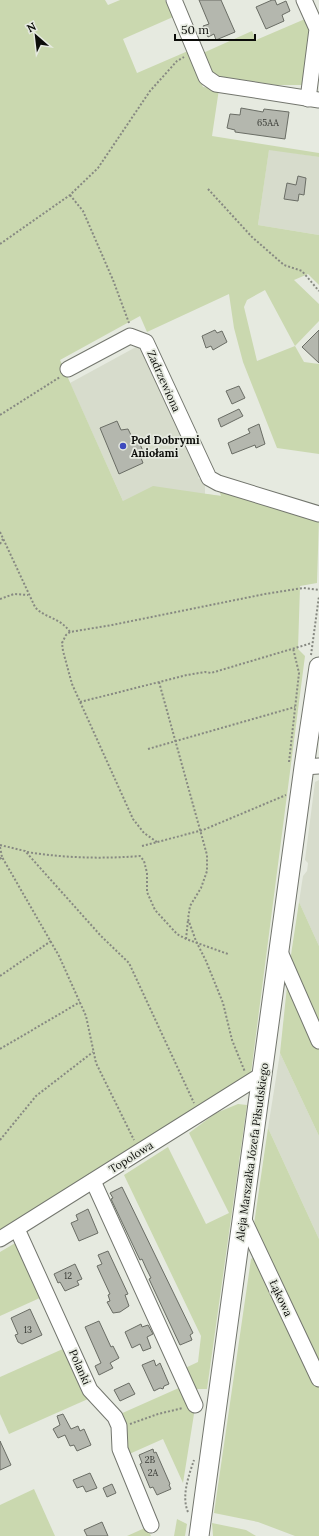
<svg xmlns="http://www.w3.org/2000/svg" width="319" height="1536" font-family="Lora,serif">
<rect width="100%" height="100%" fill="#e6eae0"/>
<g fill="#d7dccc">
<path d="M269,149L319,157V235L258,225Z"/>
<path d="M136,347L146,350L201,473L198,478L205,481V494L222,496L141,541L70,383Z"/>
<path d="M319,780V946L299,902L303,876L307,871L308,863L305,860L315,782Z"/>
<path d="M280,1053L319,1136V1239L268,1128Z"/>
</g>
<g fill="#cad8af" fill-rule="evenodd">
<path d="M0,0H105L108,5L120,0H165L173,17L123,39L137,73L188,51L203,87L219,89L212,136L319,153V157L269,150L258,225L319,235V285L308,274L294,280L319,304V321L295,346L304,362L319,364V454L277,448L243,362L234,328L229,294L147,332L140,316L60,360L123,501L153,486L221,496L219,490L319,518L317,583L300,586L298,649L305,656L251,1073L0,1232ZM265,290L295,346L257,361L244,307L247,300Z"/>
<path d="M305,19L312,32L304,85H276L218,76L210,71L203,53L252,31L256,40Z"/>
<path d="M299,902L319,946V1032L289,968Z"/>
<path d="M288,977L319,1045V1136L280,1053Z"/>
<path d="M238,1104L247,1105L207,1389H194L183,1369L198,1362L201,1336L124,1175L168,1147L206,1224L229,1213L189,1133L216,1113Z"/>
<path d="M268,1128L319,1239V1373L253,1231Z"/>
<path d="M17,1242L42,1297L0,1316V1252Z"/>
<path d="M256,1256L319,1386V1536H295L258,1522L214,1513L251,1259Z"/>
<path d="M65,1348L88,1399L9,1434L0,1414V1377Z"/>
<path d="M181,1387L194,1414L183,1483L163,1439L127,1455L118,1415Z"/>
<path d="M34,1489L55,1536H0V1505Z"/>
<path d="M177,1519L187,1524L185,1536H174Z"/>
<path d="M212,1523L246,1530L256,1536H213Z"/>
<path d="M147,1527L151,1536H127Z"/>
</g>
<g fill="#b4b7ae" stroke="#6a6d65">
<path d="M199,0H221L235,32L216,40L214,34L208,37L203,26L209,24Z"/>
<path d="M272,0H275L277,5L286,1L290,11L282,15L284,21L266,29L256,7Z"/>
<path d="M241,108L263,112L264,109L289,112L285,139L235,132V130L227,128L230,114L240,115Z"/>
<path d="M298,176L306,178L304,195L299,194L298,201L284,199L287,183L296,185Z"/>
<path d="M215,330L217,333L222,331L227,342L213,350L211,346L206,348L202,336Z"/>
<path d="M319,330V363L302,347Z"/>
<path d="M239,386L245,398L232,404L226,391Z"/>
<path d="M239,409L243,416L221,427L218,419Z"/>
<path d="M117,421L121,430L128,429L133,439L137,437L145,456L141,458L143,463L119,474L100,428Z"/>
<path d="M259,424L265,444L256,448L255,445L232,454L228,443L250,433L248,429Z"/>
<path d="M122,1187L193,1333L190,1335L192,1340L180,1345L149,1279L151,1278L146,1268L142,1259L140,1260L111,1199L113,1198L110,1193Z"/>
<path d="M88,1209L98,1233L79,1241L71,1223L78,1220L76,1215Z"/>
<path d="M108,1251L128,1294L125,1295L129,1306L120,1312L113,1313L107,1302L110,1301L108,1295L110,1294L97,1266L102,1264L98,1255Z"/>
<path d="M75,1264L82,1279L77,1281L79,1285L65,1291L60,1282L58,1283L54,1274Z"/>
<path d="M30,1309L42,1335L22,1344L18,1342L15,1335L18,1334L11,1318Z"/>
<path d="M99,1321L111,1347L113,1346L119,1358L110,1363L113,1368L99,1375L95,1366L101,1363L85,1327Z"/>
<path d="M141,1324L142,1327L148,1325L153,1334L147,1337L151,1348L143,1351L140,1344L132,1348L125,1332Z"/>
<path d="M154,1360L156,1366L160,1363L169,1384L164,1386L163,1389L160,1388L154,1391L142,1365Z"/>
<path d="M129,1383L135,1394L120,1401L114,1390Z"/>
<path d="M63,1414L71,1429L78,1426L80,1431L84,1429L91,1445L77,1451L74,1445L70,1446L65,1435L58,1438L53,1429L60,1425L57,1416Z"/>
<path d="M0,1441L11,1465L0,1470Z"/>
<path d="M153,1449L154,1453L156,1452L170,1484L169,1485L171,1489L157,1495L153,1487L150,1488L140,1464L142,1463L139,1455Z"/>
<path d="M90,1473L97,1488L86,1492L83,1486L77,1488L73,1480Z"/>
<path d="M112,1484L116,1493L107,1497L103,1488Z"/>
<path d="M102,1522L108,1536H87L84,1530Z"/>
</g>
<g fill="none" stroke-linecap="round" stroke-linejoin="round">
<defs>
<g id="minor">
<path d="M174,0L206,77L216,84L319,100"/>
<path d="M304,0L317,29L308,99"/>
<path d="M68,369L130,336L146,342L209,478L218,483L319,514"/>
<path d="M304,767L319,766"/>
<path d="M280,952L319,1041"/>
<path d="M93,1181L195,1405"/>
<path d="M243,1218L319,1379"/>
<path d="M17,1229L90,1390L115,1417L119,1426L120,1449L151,1525"/>
<path d="M0,1239L263,1074"/>
</g>
<path id="major" d="M199,1536L304,767L319,667"/>
</defs>
<use href="#minor" stroke="#73766e" stroke-width="17"/>
<use href="#major" stroke="#73766e" stroke-width="21"/>
<g stroke="#878982" stroke-width="2" stroke-dasharray="2 2" stroke-linecap="butt">
<path d="M208,189L252,237L284,265L302,271L319,291"/>
<path d="M70,195L83,211L113,280L129,323"/>
<path d="M0,244L70,195L98,168L150,91L177,61L184,57"/>
<path d="M0,415L60,377"/>
<path d="M0,532L35,607C44,618 60,617 70,632"/>
<path d="M0,544L3,539"/>
<path d="M0,599L14,594L28,595"/>
<path d="M311,655L319,596"/>
<path d="M159,682L207,855V871L201,888L190,906L188,919L196,941L206,961L223,1003L232,1040L245,1072"/>
<path d="M80,702L187,675L205,672L211,673L312,643"/>
<path d="M148,749L295,707"/>
<path d="M289,762L299,673L293,648"/>
<path d="M157,842L144,833L133,819L72,684L63,651L62,643L66,635L70,632L112,625L265,594L303,588L319,590"/>
<path d="M0,845L25,851L101,936L129,963L194,1103"/>
<path d="M142,846L203,830L286,795"/>
<path d="M0,847L2,857"/>
<path d="M27,852C65,858 101,859 140,856L144,861L147,873V892L155,910L177,934L186,939L228,954"/>
<path d="M0,859L2,857L59,956L86,1016L96,1063L134,1140"/>
<path d="M186,939L188,920"/>
<path d="M0,976L51,941"/>
<path d="M0,1049L80,1002"/>
<path d="M0,1140L36,1096L93,1052"/>
<path d="M130,1424L158,1414L183,1408"/>
<path d="M188,1512C181,1496 189,1475 194,1460"/>
</g>
<use href="#minor" stroke="#fff" stroke-width="15"/>
<use href="#major" stroke="#fff" stroke-width="19"/>
</g>
<circle fill="#3e4abe" stroke="#e6eae0" stroke-width="1.5" cx="123" cy="446" r="4"/>
<g text-anchor="middle" stroke-width="3.5" stroke-linejoin="round" paint-order="stroke">
<g font-size="9" fill="#363833">
<text x="268" y="126">65AA</text>
<text x="68" y="1279">12</text>
<text x="28" y="1333">13</text>
<text x="150" y="1463">2B</text>
<text x="153" y="1476">2A</text>
</g>
<g font-size="11" fill="#0c0d0a" stroke="#e6eae0">
<text transform="translate(164 381) rotate(66)" y="4">Zadrzewiona</text>
<text transform="translate(252 1152) rotate(-82)" y="4">Aleja Marszałka Józefa Piłsudskiego</text>
<text transform="translate(131 1157) rotate(-32)" y="4">Topolowa</text>
<text transform="translate(281 1298) rotate(65)" y="4">Łąkowa</text>
<text transform="translate(80 1367) rotate(66)" y="4">Polanki</text>
</g>
<g font-size="11" font-weight="bold" fill="#0c0d0a" stroke="#e6eae0" text-anchor="start">
<text x="131" y="444">Pod Dobrymi<tspan x="131" dy="13">Aniołami</tspan></text>
</g>
</g>
<g transform="translate(36 36) rotate(332)" stroke="#e6eae0" stroke-width="3" paint-order="stroke">
<path d="M0-3L7 15L0 10L-7 15Z" fill="#0c0d0a"/>
<text y="-6" font-size="11" font-weight="bold" text-anchor="middle" fill="#0c0d0a">N</text>
</g>
<path d="M175 34v6h80v-6" fill="none" stroke="#0c0d0a" stroke-width="2"/>
<text x="181" y="34" font-size="12" fill="#0c0d0a" stroke="#e6eae0" stroke-width="3" paint-order="stroke">50 m</text>
</svg>
